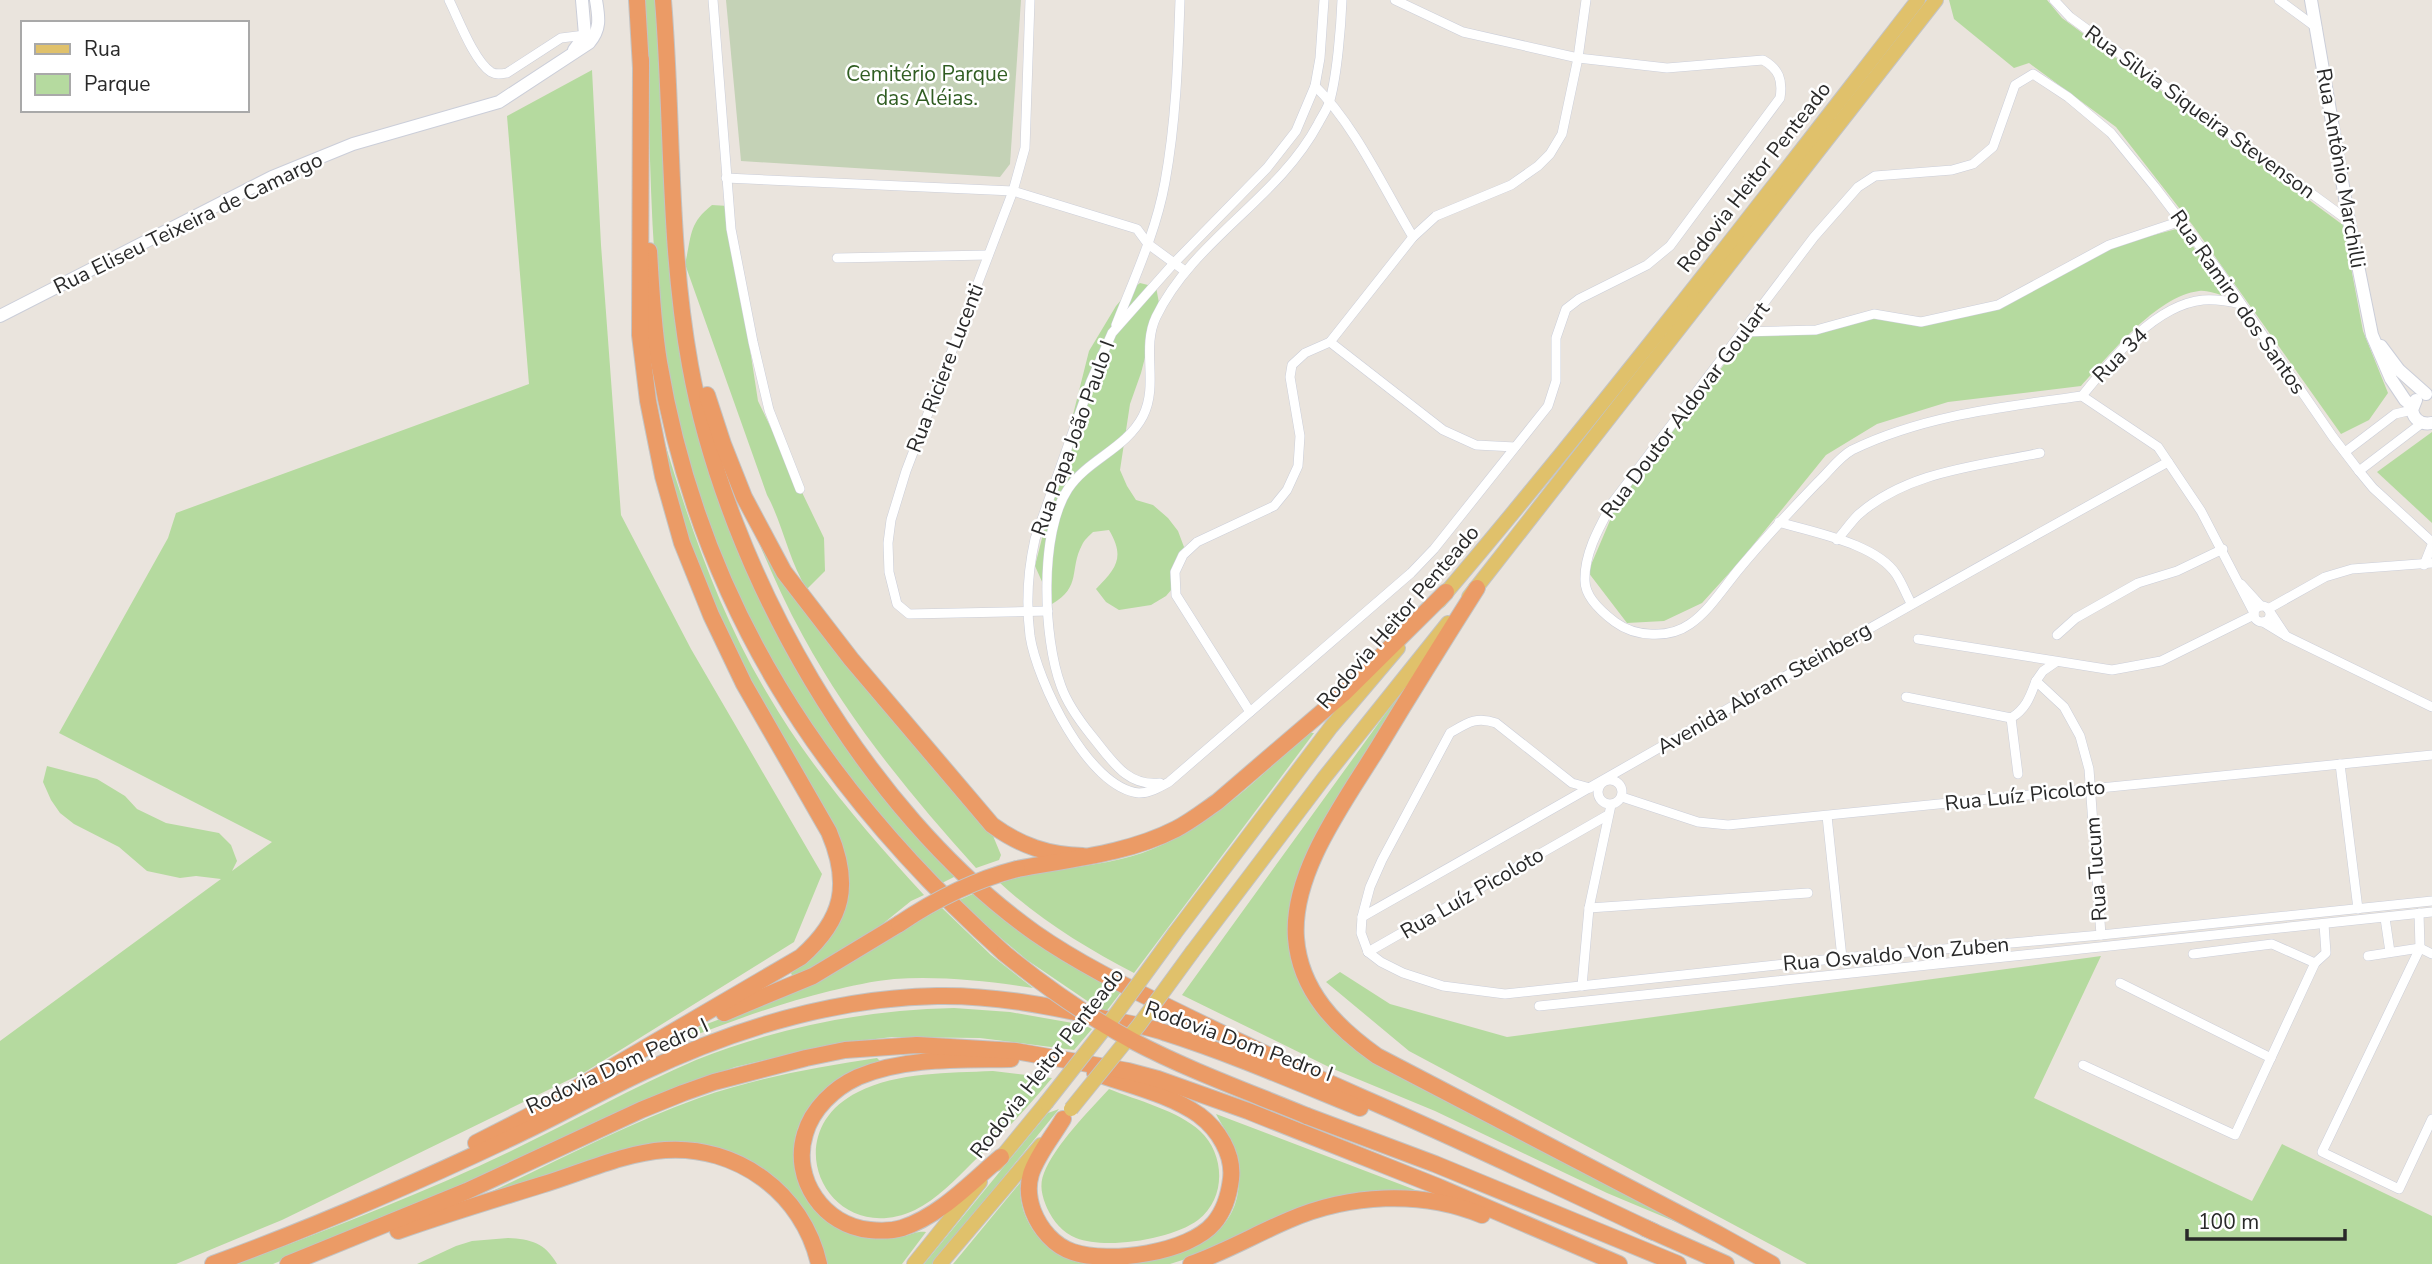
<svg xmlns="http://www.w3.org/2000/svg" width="2432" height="1264" font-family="'Nunito Sans',sans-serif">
<rect width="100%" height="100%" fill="#eae4dd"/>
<g fill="#b5da9f">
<path d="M643,0H659L686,365L783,640L958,875L940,884C910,850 877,817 850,781C755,654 688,505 664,348C647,233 652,116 643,0Z"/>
<path d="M1949,0H2047L2062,18L2343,225L2363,331L2388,393L2369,420L2341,434L2194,227L2116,127L2029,63L2014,68L1954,19Z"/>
<path d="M592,70L601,245L621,515L691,649L822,874L794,942L585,1072L282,1220L176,1264H0V1041L221,879L196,876L180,878L147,871L119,847L74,824L60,813L51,800L43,782L47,766L97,779L125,796L137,809L166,823L219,833L231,845L237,861L232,871L272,842L59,733L168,538L176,513L529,384L507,116Z"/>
<path d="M712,205L728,206L758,401L824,538L825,571L807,589C789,562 783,524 767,495L685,264C692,236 688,224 712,205Z"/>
<path d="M2180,228L2223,289L2221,295C2214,293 2206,290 2199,291C2156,296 2109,356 2081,386L1948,402L1877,424L1826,455L1741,560L1702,603L1664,621L1627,623L1588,572L1617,504L1746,336L1815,332L1875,317L1920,324L1997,309L2116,245Z"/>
<path d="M1140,283L1156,287L1159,303L1141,373L1130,404L1120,470L1127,486L1136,500L1153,505L1168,518L1178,531L1184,547L1177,583L1166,596L1151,605L1119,610L1106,602L1096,589C1117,568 1125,557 1109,530L1093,532C1089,536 1084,540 1082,545C1069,569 1082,587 1052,604L1035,566L1089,351L1116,306L1127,293Z"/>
<path d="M2432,432V523L2377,472Z"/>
<path d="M663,437C690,526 719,613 767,693C810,767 866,832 924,895L911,901L859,943L793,978L791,973C835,938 857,912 844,853L758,699L704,590L671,483Z"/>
<path d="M751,524L991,831L1001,855L999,860L976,868C911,796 850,722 803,636C783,600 767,562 751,524Z"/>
<path d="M1409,687L1349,786L1291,930L1334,1029L1688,1227L1607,1193L1435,1111L1331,1068L1182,995L1404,688Z"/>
<path d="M1307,733H1314L1134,973C1086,948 1040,920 1000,883C1039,869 1080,869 1121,859C1195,842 1254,783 1307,733Z"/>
<path d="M975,893L1121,992L1105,1013L1027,960L957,901Z"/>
<path d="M942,908L991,955L1033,988C986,981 941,976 894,979C873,981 851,986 830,991C762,1008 697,1034 633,1060L704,1025L777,998Z"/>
<path d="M2101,956L2034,1098L2252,1201L2282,1144L2432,1216V1264H1807L1409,1051L1326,982L1340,972L1390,1004L1507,1037Z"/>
<path d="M954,1008L1010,1012L1084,1025L1092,1029L1074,1050L980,1038L892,1037L834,1044L735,1067L644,1100L511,1165L300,1253L273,1264H237C329,1229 422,1194 511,1151C573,1121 633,1087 696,1060C779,1027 865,1010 954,1008Z"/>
<path d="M877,1058L880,1061C822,1077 774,1126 802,1189C811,1210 826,1223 847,1232C864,1240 887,1240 905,1236C913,1234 917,1231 926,1232L902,1264H824L752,1163L713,1146L691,1143L491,1196L488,1193C558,1161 626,1124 699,1098C756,1078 817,1067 877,1058Z"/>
<path d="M993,1071L1052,1078C1027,1108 1001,1136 972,1163C955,1180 937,1199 915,1210C829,1250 773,1134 858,1092C897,1072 949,1073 993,1071Z"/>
<path d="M1109,1089C1136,1100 1179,1111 1200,1131C1225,1154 1227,1198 1198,1220C1173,1239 1106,1250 1076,1238C1063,1233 1053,1221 1047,1208C1042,1196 1039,1185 1044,1173C1055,1145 1089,1111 1109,1089Z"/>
<path d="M1059,1109L933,1264H924L1048,1113Z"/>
<path d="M1216,1114L1418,1191V1194H1390L1170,1264H1128C1173,1259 1230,1244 1238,1192C1240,1175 1239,1158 1232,1143C1228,1133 1221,1124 1216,1114Z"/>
<path d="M1024,1178C1023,1185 1020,1193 1021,1200C1026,1233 1055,1260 1088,1264H953Z"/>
<path d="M508,1238C531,1239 545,1243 557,1264H417L456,1246L472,1241Z"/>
</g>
<path fill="#c4d2b6" d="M726,0H1021L1010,164L1000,177L741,161Z"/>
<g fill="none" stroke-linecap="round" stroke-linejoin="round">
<defs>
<g id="street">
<path d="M449,0C458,18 474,61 491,72C496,75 501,74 507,73L561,38L585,35"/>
<path d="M713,0L731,229L753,342L769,410L800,489"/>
<path d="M1030,0L1025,148L1013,191L906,471L891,520L888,543L889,572L897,604L909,614L1048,611"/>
<path d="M1324,0L1320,58L1315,86L1296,131L1267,168L1174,263L1112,333L1091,381L1035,539C1028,570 1026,604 1030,636C1037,681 1088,788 1139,793C1150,793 1160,787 1169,782L1411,573L1434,549L1548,406L1556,381V338L1566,309L1579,299L1647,265L1670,246L1780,98C1783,80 1779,69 1763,60L1667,68L1578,58L1463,32L1395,0"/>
<path d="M2054,0L2070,17L2349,221"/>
<path d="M2279,0L2317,28"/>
<path d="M1315,86C1355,125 1384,189 1413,237"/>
<path d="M726,178L1013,191L1137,229L1148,244L1185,271"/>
<path d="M837,258L988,255"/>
<path d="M1116,325C1134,279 1156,232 1165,182C1176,122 1178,61 1180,0"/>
<path d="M1742,332L1816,330L1874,314L1921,322L1998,305L2109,245L2181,221"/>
<path d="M1330,342L1443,430L1476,445L1515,447"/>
<path d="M2082,396C2111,360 2154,305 2203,300C2216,299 2228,301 2241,304"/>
<path d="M2345,452L2395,414L2412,410"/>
<path d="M2359,471L2422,423"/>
<path d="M1779,522C1814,533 1875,543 1896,574C1902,583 1906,594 1911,603"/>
<path d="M1837,540C1844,532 1851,522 1858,515C1908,471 1978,466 2040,453"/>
<path d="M2424,565L2432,545"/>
<path d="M2241,584L2261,606"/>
<circle cx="2262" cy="614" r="8"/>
<path d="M2268,609L2325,577L2352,569L2432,563"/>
<path d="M2270,612L2286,636"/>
<path d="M2254,613L2201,511L2158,447L2082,396C2003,407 1924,415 1852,450C1839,457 1828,473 1817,483C1790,511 1764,539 1739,569C1724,587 1709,611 1690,624C1669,639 1635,637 1615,622C1603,613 1585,597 1585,581C1584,553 1600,526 1613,502L1814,237L1858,187L1875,176L1952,170L1973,164L1993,147L2015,85L2033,74L2068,97L2111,133L2155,187L2218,270L2333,437L2359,471L2373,488L2432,542"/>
<path d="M2263,622L2286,636L2432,707"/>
<path d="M2057,635L2076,618L2138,583L2177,571L2223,549"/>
<path d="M1918,639L2112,670L2161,661L2254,615"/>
<path d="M2056,662L2043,671L2036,681L2064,707L2080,736L2089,769L2101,935"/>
<path d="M1906,697L2011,718C2026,709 2030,697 2036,681"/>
<path d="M1250,712L1176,595L1175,572L1183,555L1197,542L1274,506L1287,490L1298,466L1300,436L1290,377L1292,365L1305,353L1330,342L1413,237L1436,216L1511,185L1538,166L1550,154L1562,134L1578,58L1586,0"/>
<path d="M2011,718L2018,774"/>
<path d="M2340,764L2358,909"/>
<circle cx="1610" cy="792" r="12"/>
<path d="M1160,783C1126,787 1111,759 1091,735C1079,720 1067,703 1061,686C1043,638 1039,533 1068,489C1088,459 1126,449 1143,416C1159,384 1141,349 1156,317C1193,240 1278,199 1318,124C1322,116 1328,108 1330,100C1337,75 1341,26 1342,0"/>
<path d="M1622,797L1698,822L1728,825L2432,755"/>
<path d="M1827,816L1842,958"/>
<path d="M1589,908L1808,893"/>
<path d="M2419,913L2420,948L2322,1152L2399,1189L2432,1119"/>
<path d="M1362,917C1631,765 1897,610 2168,462"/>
<path d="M2385,918L2390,952"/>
<path d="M1368,952L1381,962L1403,973L1443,986L1505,994L1842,958L2101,935L2432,901"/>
<path d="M1368,952L1361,933L1362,917L1370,887L1382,860L1450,733C1467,723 1476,716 1496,723L1572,783L1590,788"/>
<path d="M1368,952L1608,815"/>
<path d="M2193,954L2272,944L2315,963"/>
<path d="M2368,956L2420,948L2432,954"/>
<path d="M2120,983L2271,1058"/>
<path d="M1582,986L1589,908L1611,805"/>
<path d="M1539,1006L2432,912"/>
<path d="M2083,1065L2235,1135L2315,963L2326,953L2324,924"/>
</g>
<g id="secondary">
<path d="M2311,0L2349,221L2372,335L2391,379L2405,400L2412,406"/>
<path d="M574,50L585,35L582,0"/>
<path d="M0,316L272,177L353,144L499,102L589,43C601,29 599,18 596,0"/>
<path d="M2381,346L2399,370L2426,394"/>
<path d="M2416,400L2412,410C2414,420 2422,425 2432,423"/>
</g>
<g id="primary">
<path d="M1469,597L1936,0"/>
<path d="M1439,601C1605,406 1761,202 1918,0"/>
<path d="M1175,933L1331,727L1398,648"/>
<path d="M1193,951L1324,778L1448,623"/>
<path d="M996,1164L1046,1103"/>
<path d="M914,1264L980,1182"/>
<path d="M940,1264L1041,1145"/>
</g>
<g id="highway">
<path d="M637,0L641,68"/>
<path d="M663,0C673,121 668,244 690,365C727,571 863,811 1035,933C1078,963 1125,986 1172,1009C1235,1040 1297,1069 1361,1097C1460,1140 1557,1186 1654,1232"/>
<path d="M649,251C651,288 653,325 659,362C700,605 823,790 1004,953"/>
<path d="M707,395L723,444L744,497L784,572L851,659L992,825C1021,846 1048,855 1083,856"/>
<path d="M1477,588C1444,640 1411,693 1379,746C1346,800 1291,872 1296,938C1300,991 1336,1027 1377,1056L1718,1234L1772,1264"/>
<path d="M1017,869C1070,859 1127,854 1176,829C1190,822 1204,811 1217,802L1343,694L1446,592"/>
<path d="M724,1013L813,976L899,924"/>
<path d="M1307,1116L1435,1164L1678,1264"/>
<path d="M1063,1119C1053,1136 1037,1155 1031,1174C1027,1187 1029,1200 1033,1211C1040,1229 1054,1246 1073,1252C1109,1264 1189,1253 1214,1223C1225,1210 1229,1195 1231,1179C1234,1154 1218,1129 1199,1115C1169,1094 1128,1085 1095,1073"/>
<path d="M476,1143L527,1117L801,957C844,919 851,884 829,832L744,684L711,615L682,543L663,476L648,401L640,335L641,60"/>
<path d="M1001,1157C971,1182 940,1216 902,1228C892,1231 880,1231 870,1230C824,1226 791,1179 805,1134C812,1109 834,1088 858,1077C905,1057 961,1060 1011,1059"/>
<path d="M1645,1228L1726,1264"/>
<path d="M398,1231C446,1214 493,1200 541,1185C581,1173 623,1153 665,1150C737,1145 803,1193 819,1264"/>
<path d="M213,1264C317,1226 418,1182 517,1135C560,1115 600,1092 643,1072C734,1029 835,998 937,996C994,995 1051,1006 1106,1019C1126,1023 1147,1026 1166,1033C1232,1054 1296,1082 1360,1108"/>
<path d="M288,1264L467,1191L641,1110L683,1093L714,1082L806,1058L845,1050L917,1045L1015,1051L1128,1071L1158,1079L1248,1111L1439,1187L1619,1264"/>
<path d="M1191,1264C1225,1252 1256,1234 1289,1220C1349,1194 1421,1190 1482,1215"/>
</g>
</defs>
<use href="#street" stroke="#cbced9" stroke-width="10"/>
<use href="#secondary" stroke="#cbced9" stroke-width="14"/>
<use href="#primary" stroke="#c3c3c3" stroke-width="16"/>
<use href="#highway" stroke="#c3c3c3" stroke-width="18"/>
<use href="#street" stroke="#fff" stroke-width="9"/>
<use href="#secondary" stroke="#fff" stroke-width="12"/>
<use href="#primary" stroke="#e0c16b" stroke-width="14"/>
<use href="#highway" stroke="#eb9b66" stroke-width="16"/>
<defs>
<g id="primary-bridge">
<path d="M1046,1103L1116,1014L1175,933"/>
<path d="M1071,1109L1139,1025L1193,951"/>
</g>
<g id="highway-bridge">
<path d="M899,924C936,899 974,880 1017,869"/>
<path d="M1004,953C1044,986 1087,1016 1133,1041C1188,1070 1249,1092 1307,1116"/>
</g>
</defs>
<use href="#primary-bridge" stroke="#c3c3c3" stroke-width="16" stroke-linecap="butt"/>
<use href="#highway-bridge" stroke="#c3c3c3" stroke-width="18" stroke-linecap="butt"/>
<use href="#primary-bridge" stroke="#e0c16b" stroke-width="14"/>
<use href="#highway-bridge" stroke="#eb9b66" stroke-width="16"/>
</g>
<g text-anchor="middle" stroke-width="5" stroke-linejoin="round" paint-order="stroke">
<g font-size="21" fill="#305d22" stroke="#fff">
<text x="927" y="81">Cemitério Parque<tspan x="927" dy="24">das Aléias.</tspan></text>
</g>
<g font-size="21" fill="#292929" stroke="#fff">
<text transform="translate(2200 112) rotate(36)" y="7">Rua Silvia Siqueira Stevenson</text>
<text transform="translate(2341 168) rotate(80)" y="7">Rua Antônio Marchilli</text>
<text transform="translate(1754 177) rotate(-52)" y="7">Rodovia Heitor Penteado</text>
<text transform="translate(188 223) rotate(-26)" y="7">Rua Eliseu Teixeira de Camargo</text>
<text transform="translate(2238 302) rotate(55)" y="7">Rua Ramiro dos Santos</text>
<text transform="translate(2120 355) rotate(-45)" y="7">Rua 34</text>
<text transform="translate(945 368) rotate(-69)" y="7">Rua Riciere Lucenti</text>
<text transform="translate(1685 410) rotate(-53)" y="7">Rua Doutor Aldovar Goulart</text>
<text transform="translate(1073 438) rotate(-70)" y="7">Rua Papa João Paulo I</text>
<text transform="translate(1398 617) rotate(-49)" y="7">Rodovia Heitor Penteado</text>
<text transform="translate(1764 688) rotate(-30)" y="7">Avenida Abram Steinberg</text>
<text transform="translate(2025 795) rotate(-6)" y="7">Rua Luíz Picoloto</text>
<text transform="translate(2096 869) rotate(-94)" y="7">Rua Tucum</text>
<text transform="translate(1472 893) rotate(-30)" y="7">Rua Luíz Picoloto</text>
<text transform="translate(1896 954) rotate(-5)" y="7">Rua Osvaldo Von Zuben</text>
<text transform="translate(1239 1041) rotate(20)" y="7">Rodovia Dom Pedro I</text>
<text transform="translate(1047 1063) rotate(-52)" y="7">Rodovia Heitor Penteado</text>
<text transform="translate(617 1066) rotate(-25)" y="7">Rodovia Dom Pedro I</text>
</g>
</g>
<rect x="21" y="21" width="228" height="91" fill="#ffffff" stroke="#a9a9a9" stroke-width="2"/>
<rect x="35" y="44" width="35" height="10" fill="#e0c16b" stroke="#a9a9a9" stroke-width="2"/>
<text x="84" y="56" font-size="21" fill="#292929">Rua</text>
<rect x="35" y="74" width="35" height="21" fill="#b5da9f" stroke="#a9a9a9" stroke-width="2"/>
<text x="84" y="91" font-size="21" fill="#292929">Parque</text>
<path d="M2187 1229v10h158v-10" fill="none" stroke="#292929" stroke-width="3.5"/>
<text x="2198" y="1229" font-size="21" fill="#292929" stroke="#ffffff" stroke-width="5" paint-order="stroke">100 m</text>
</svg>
